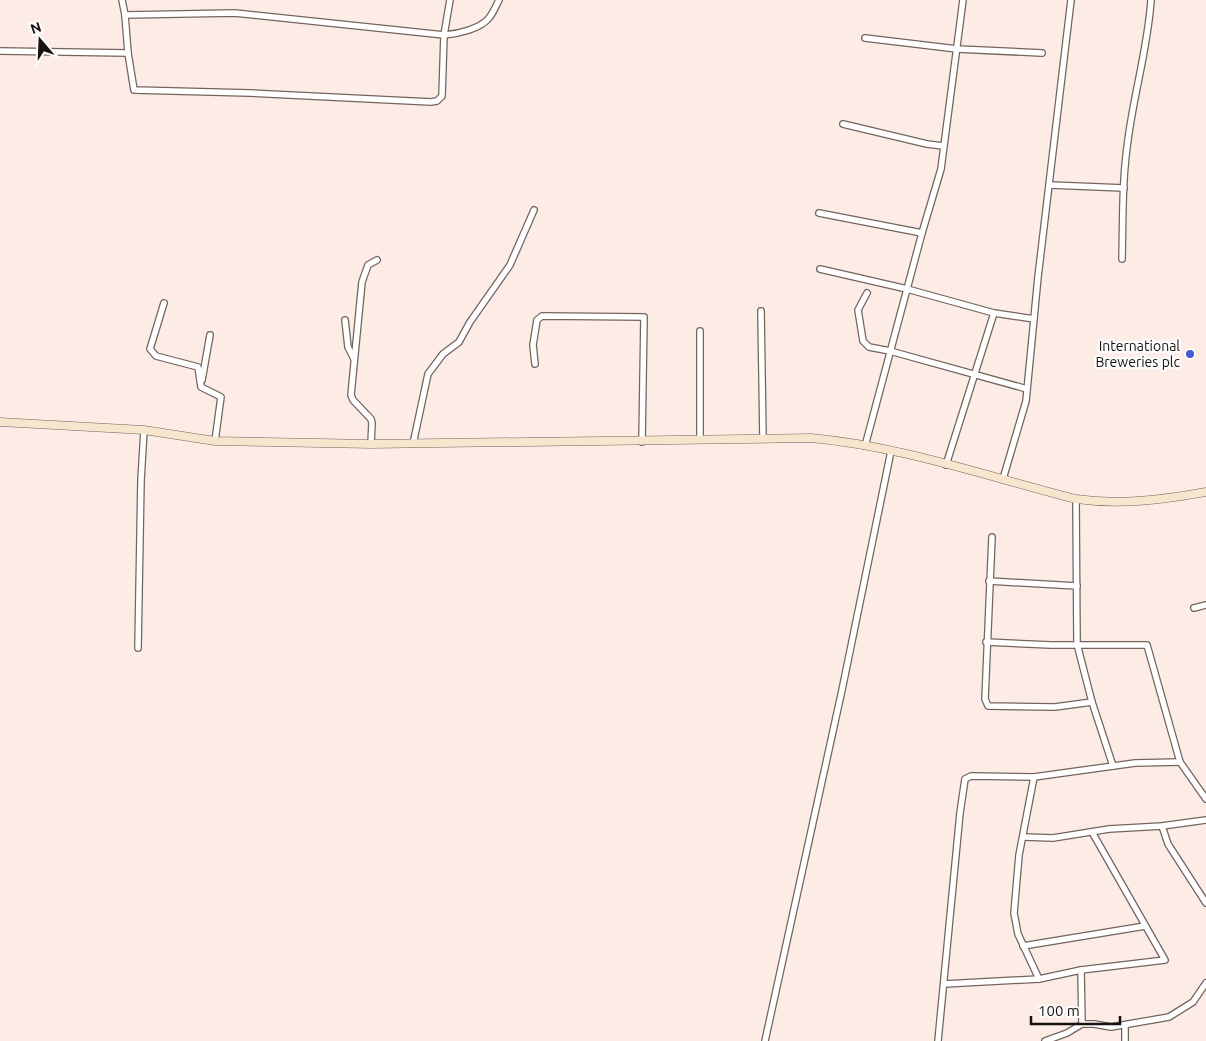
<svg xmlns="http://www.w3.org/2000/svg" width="1206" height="1041" font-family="Ubuntu,sans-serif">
<rect width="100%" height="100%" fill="#fdece5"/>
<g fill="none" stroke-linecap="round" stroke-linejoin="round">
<defs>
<g id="street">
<path d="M122,0L125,15L128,53L134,90L250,93L431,102L437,101L442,96L444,35L450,0"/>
<path d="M125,15L235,13L444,35C458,34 480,29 489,18C493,13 496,6 499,0"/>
<path d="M865,38L957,49L1042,53"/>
<path d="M0,51L128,53"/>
<path d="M843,124L927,144L943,146"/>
<path d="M1050,185L1124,188"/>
<path d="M819,213L922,233"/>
<path d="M1122,259C1123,220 1122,179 1128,140C1134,93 1148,47 1151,0"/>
<path d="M820,269L907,289L994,313L1034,319"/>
<path d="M867,293L858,310L863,341L869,347L890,351L1027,389"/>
<path d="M164,303L150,349L156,356L198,367L201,387L221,397L215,441"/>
<path d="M761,311L763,439"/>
<path d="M345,320L348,347L354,359"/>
<path d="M535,364L533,345L537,320L542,316L644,317L642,442"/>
<path d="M202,380L210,335"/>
<path d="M700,439V331"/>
<path d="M371,444L372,423L371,419L353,400L351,395L362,282L368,265L377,260"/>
<path d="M413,444L428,374L443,354L459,342L470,322L510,265L534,210"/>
<path d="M865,446L922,233L941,169L963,0"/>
<path d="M946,465L994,313"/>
<path d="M1003,479L1026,401L1038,277L1071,0"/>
<path d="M1076,499L1077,644L1092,702L1113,766"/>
<path d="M992,537L985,699L988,706L1055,707L1092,702"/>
<path d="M989,581L1077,586"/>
<path d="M1194,608L1206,605"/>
<path d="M986,642L1051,645H1147L1180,762L1206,799"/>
<path d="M138,648L141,480L144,430"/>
<path d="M1034,777L1019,855L1014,913L1018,934L1039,979"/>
<path d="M1162,826L1168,844L1206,903"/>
<path d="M1024,837L1053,838L1109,829L1162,826L1206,820"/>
<path d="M1023,946L1145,926"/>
<path d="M1081,970L1082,1024"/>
<path d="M944,984L1039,979L1081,970L1165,960L1092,832"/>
<path d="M1125,1025V1041"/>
<path d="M765,1041L842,690L891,451"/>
<path d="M938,1041L960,813L965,779L971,776L1034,777L1135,763L1180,762"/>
<path d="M1045,1041L1067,1033L1082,1024H1094L1111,1027L1169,1017L1193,1002L1206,983"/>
</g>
<path id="secondary" d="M0,422L144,430L215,441L371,444L811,438C901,446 989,477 1076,499C1120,505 1162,500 1206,492"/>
</defs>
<use href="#street" stroke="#72645e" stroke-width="8"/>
<use href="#secondary" stroke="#72645e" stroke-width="9"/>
<use href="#street" stroke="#fff" stroke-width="5.5"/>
<use href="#secondary" stroke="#f7e5ce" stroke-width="8"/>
</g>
<circle fill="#485acf" stroke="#fdfdfd" stroke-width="2" cx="1190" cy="354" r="5"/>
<g text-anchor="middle" stroke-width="4.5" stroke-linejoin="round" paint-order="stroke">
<g font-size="14" fill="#171210" stroke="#fdfdfd" text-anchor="end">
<text x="1180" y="351">International<tspan x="1180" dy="16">Breweries plc</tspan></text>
</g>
</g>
<g transform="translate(40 40) rotate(341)" stroke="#fdfdfd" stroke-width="4" paint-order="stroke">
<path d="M0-4L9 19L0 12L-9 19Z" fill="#171210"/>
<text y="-8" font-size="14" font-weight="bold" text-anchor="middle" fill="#171210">N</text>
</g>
<path d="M1031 1016v8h89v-8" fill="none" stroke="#171210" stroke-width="2.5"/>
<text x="1038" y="1016" font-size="15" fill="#171210" stroke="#fdfdfd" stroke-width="4" paint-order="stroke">100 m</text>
</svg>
